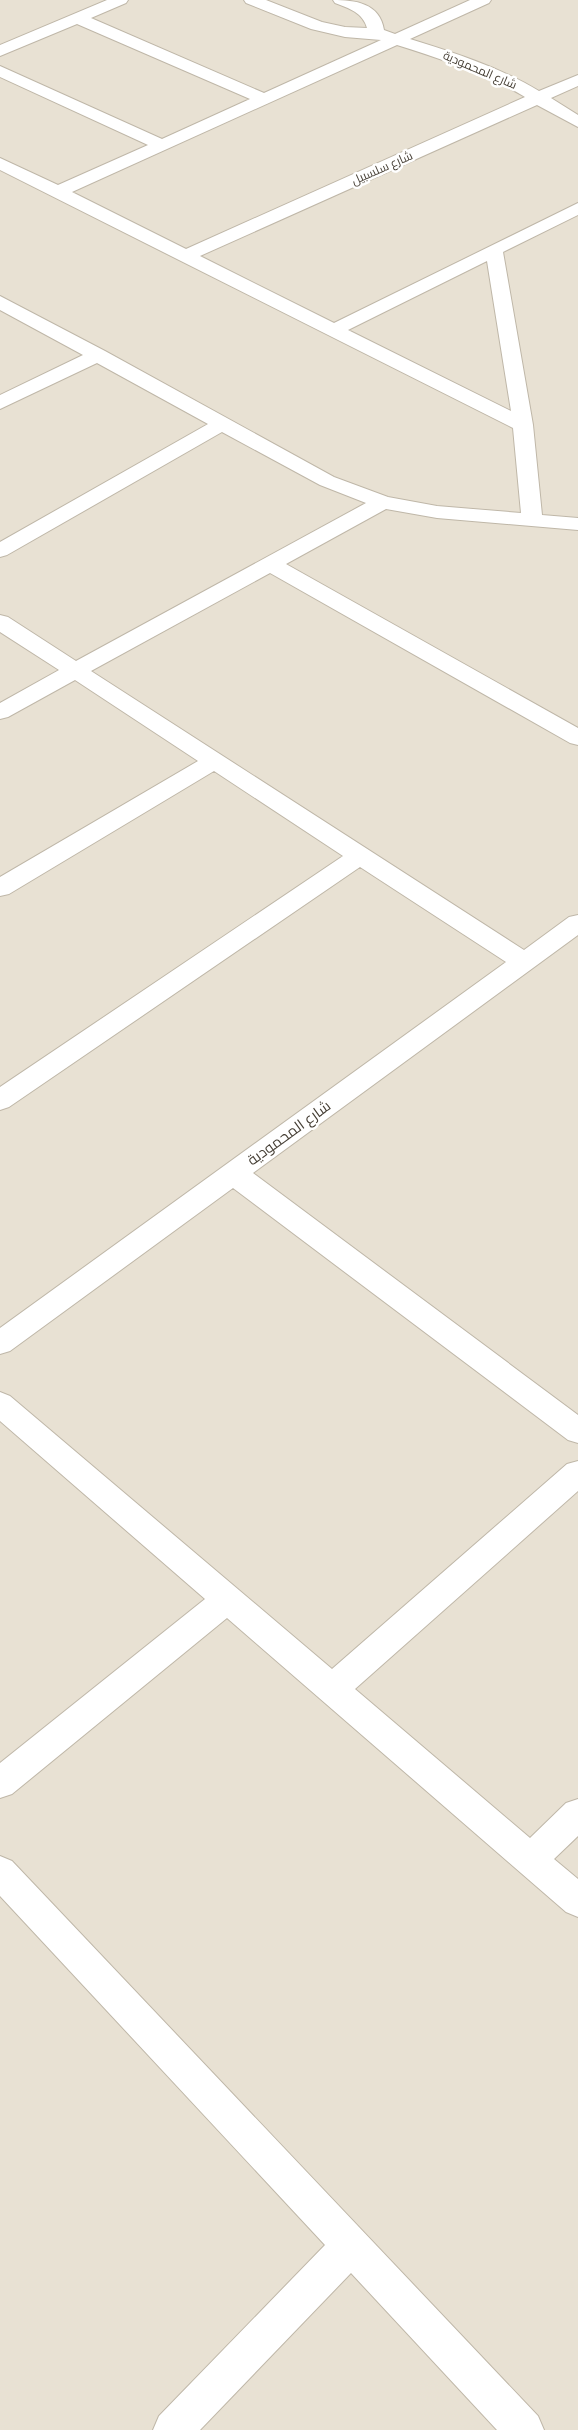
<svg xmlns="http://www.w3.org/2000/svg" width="578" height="2430" font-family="'Roboto Condensed',Cairo,sans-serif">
<rect width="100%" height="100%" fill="#f3efe6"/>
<rect fill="#e8e1d3" x="0" y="0" width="578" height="2430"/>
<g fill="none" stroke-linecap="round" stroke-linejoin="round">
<defs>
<g id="street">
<path d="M107,0H128L126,3L91,18L264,93L381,40L345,37L311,29L246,3L244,0H266L322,22L345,27L367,28C363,13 349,8 335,3L333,0C355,0 380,3 384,30L395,34L470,0H491L489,3L410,39C455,53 499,67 539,91L578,75V86L551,98L578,115V127L537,105L200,256L334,323L578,203V215L503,252L533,425L542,515L578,518V530L437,518L386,509L286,564L578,728V745L570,743L270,573L91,671L524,950L569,917L578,915V935L253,1173L578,1415V1443L568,1440L233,1188L10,1351L0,1354V1328L506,962L360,867L9,1107L0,1110V1087L343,856L214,771L9,894L0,896V877L198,761L75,680L8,717L0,719V703L59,670L0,632V615L8,617L76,661L366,503L320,485L222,432L7,555L0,557V542L208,424L97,363L0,409V395L83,355L0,310V296L105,351L334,477L388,497L437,506L521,513L513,428L0,170V158L58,185L148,145L0,77V66L162,139L250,99L77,24L0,56V45ZM397,45C441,59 485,73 525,97L186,249L72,192ZM487,261L511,411L348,330Z"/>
<path d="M0,1392L10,1396L332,1669L567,1464L578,1461V1491L355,1689L530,1838L566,1803L578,1799V1836L554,1859L578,1879V1917L566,1912L227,1618L12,1794L0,1798V1763L205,1599L0,1421Z"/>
<path d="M0,1856L12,1861L538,2416L544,2430H497L351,2273L200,2430H153L159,2416L325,2245L0,1896Z"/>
</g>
</defs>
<use href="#street" stroke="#bfb7a8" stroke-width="2"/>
<use href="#street" fill="#fff" fill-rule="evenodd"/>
</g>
<g text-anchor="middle" stroke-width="5" stroke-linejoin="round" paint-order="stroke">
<g font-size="12" fill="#463f35" stroke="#fff">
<text transform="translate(480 70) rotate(23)" y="4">شارع المحمودية</text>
<text transform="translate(382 168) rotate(-24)" y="4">شارع سلسبيل</text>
</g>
<g font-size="15" fill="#463f35" stroke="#fff">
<text transform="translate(289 1133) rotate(-36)" y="5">شارع المحمودية</text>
</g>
</g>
</svg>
